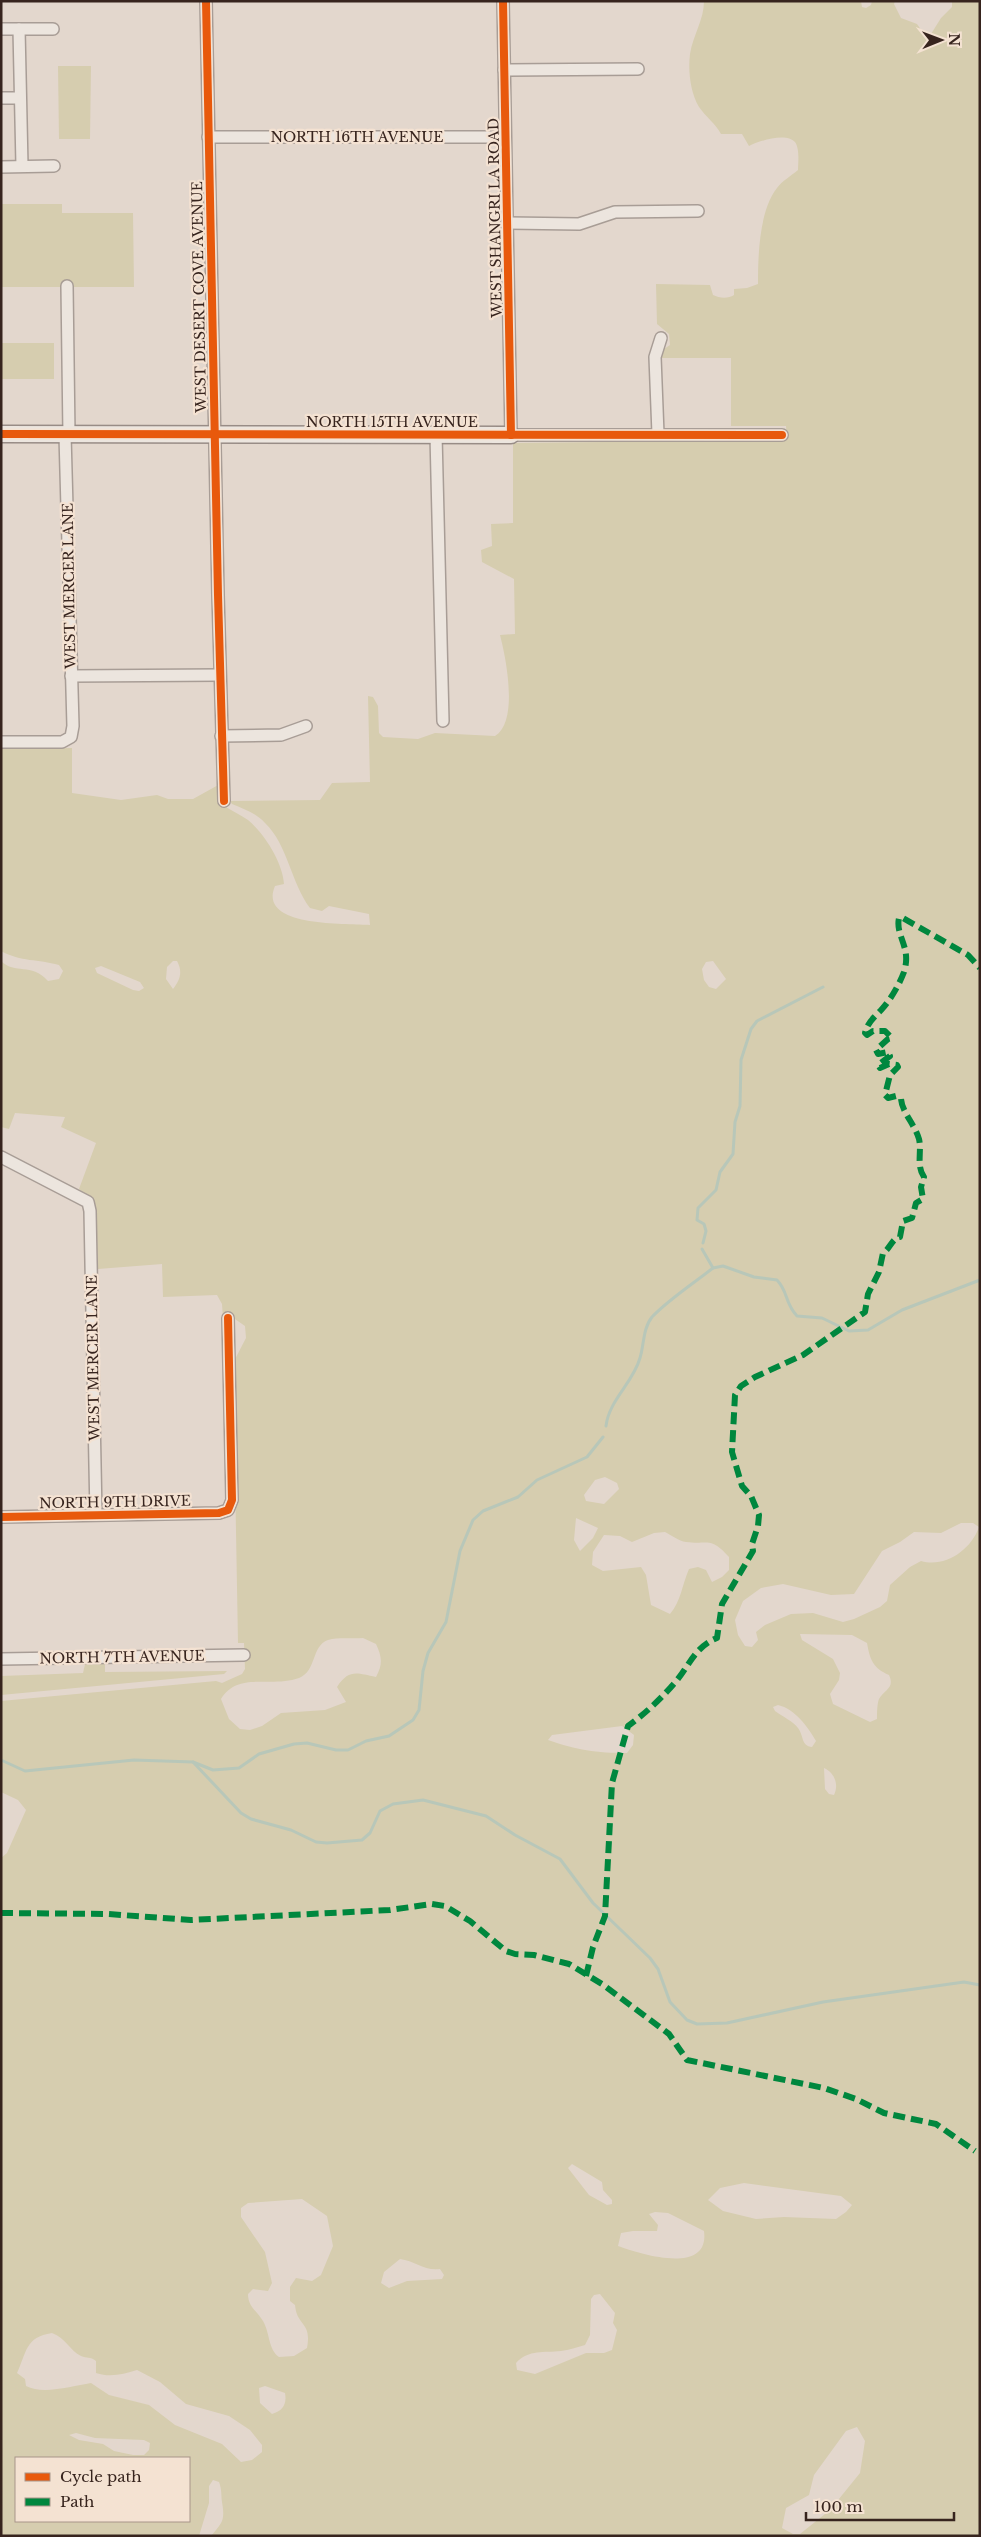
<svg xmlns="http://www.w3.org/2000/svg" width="981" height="2537" font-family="'Libre Baskerville',serif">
<rect width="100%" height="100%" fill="#e3d7cd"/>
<g fill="#d6cdaf" fill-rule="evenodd">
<path d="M704,1H861L862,7L866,8L871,5L872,1H895L894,4L901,18L917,24L924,34H931L941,18L952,7V1H980V2536H211C223,2522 225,2520 222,2502C221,2495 222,2490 219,2482L213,2480L209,2486V2503L199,2536H1V1858L7,1853L26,1810L18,1800L1,1792V1701L216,1681L222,1683L242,1674L245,1669L244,1643H238L233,1363L246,1338L245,1326L232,1317L223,1318L222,1304L217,1295L163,1297L162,1264L98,1269L94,1201L79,1189L96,1143L61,1127L65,1117L15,1113L9,1129L1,1127V961C15,975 31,962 48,981L59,979L63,971L59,965C38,959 21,962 1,951V749L72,748V793L121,800L157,795L168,799H193L220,784L224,806C232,811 241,815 248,820C264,833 283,863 284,884L275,886C257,928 347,923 370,925L369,914L329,906L322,911L310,908C291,883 288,845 265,823C256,813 244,809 232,804L230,801L320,800L332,783L370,782L368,696L373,697L378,706L379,733L383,737L418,739L435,733L495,736C519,721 506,658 500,635L515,634L514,579L482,562L481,550L492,546L491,524L513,523V443L787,440L786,426H731V358H660L664,349L670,345L669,334L657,324L656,284L710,285L713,295C719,298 728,299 734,295V289L747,288L758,284C758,256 759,211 777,188C782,181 791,176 798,170C798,163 800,149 795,142C786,132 759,141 749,146L742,134H721C715,123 706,117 699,107C690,92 688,70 690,54C693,35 704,20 704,1ZM173,961H177C183,972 180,980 173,989L166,979L167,967ZM713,961L726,979L716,989L709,987L704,980L702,969L706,962ZM101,966L140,982L144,988L139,991L133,990L97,973L95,968ZM605,1477L617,1483L619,1489L604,1504L586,1501L584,1495L595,1480ZM576,1518L598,1528L593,1538L580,1551L574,1540ZM961,1523H973L979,1527C971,1550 945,1568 921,1561L910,1567L890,1585L887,1601L880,1607L854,1619L843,1622L813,1613L791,1614L765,1625L756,1632L758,1640L752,1647L745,1646L738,1635L735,1620L743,1601L761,1588L783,1584L831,1595L854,1594L882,1551L900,1542L914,1532L941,1533ZM665,1532C671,1535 679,1541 686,1542C709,1545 710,1536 729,1557V1570L722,1577L712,1582L706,1570L698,1567L689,1569C682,1585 681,1601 670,1614L651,1605L646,1575L641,1567L603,1571L592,1565L593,1552L604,1535L620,1536L632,1542L654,1533ZM800,1634L852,1635L867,1643C870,1660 873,1668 889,1675C895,1688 885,1689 879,1699C877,1704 877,1714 877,1719L870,1722L833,1704L830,1694L839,1680L840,1673L833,1659L802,1640ZM363,1638L376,1644C382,1657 383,1664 376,1677C356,1673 349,1669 337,1687L346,1702L325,1710L281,1713L262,1726L250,1730L240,1729L229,1719L221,1699C238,1671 272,1688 299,1678C317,1671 311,1646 328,1640C338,1637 353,1639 363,1638ZM778,1705C795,1709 808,1727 816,1741L812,1747C801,1746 804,1736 798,1728C794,1722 782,1716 775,1711L773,1707ZM622,1726L634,1735L633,1745L627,1753C596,1753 577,1750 548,1740L552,1735ZM824,1768C835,1773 839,1785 834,1795L829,1794L825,1789ZM572,2164L602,2182L603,2190L612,2200V2204L607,2205L589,2195L568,2168ZM744,2183L841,2196L852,2205L846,2212L836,2219L784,2217L756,2219L723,2211L708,2200L720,2188ZM302,2199L327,2216L333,2246L321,2275L312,2281L296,2278L290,2287V2301L295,2305C297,2327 312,2321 307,2348L294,2356L279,2357C268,2349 270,2333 263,2321C257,2311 248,2307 248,2294L253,2289L268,2291L272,2283L265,2252L241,2217V2208L248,2203ZM655,2212L668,2213L704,2231C710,2276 640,2254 618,2246L621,2233L633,2231H657L658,2225L649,2214ZM400,2259C415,2261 424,2271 440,2269L444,2275L442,2279L407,2281L389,2288L381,2283L384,2272ZM600,2294L615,2313L613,2323L617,2330L612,2350L604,2353H586L535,2374L517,2370L516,2363C529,2349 544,2353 561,2351C569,2350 577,2347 585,2345L590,2335L591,2299L594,2295ZM52,2333C66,2338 70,2351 81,2356C87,2359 90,2356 96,2361V2373C111,2378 123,2374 137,2370L160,2382L186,2404L229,2416L250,2430L262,2445V2452L252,2460L241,2462L222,2444L175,2425L149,2405L109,2395L91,2383C72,2386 43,2395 26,2386L25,2379L17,2373C27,2352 25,2337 52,2333ZM265,2386L285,2393C287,2404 283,2411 272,2414L260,2403L259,2388ZM857,2427L865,2441L860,2473L830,2510L800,2534H793L782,2528L786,2508L809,2495L814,2475L846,2431ZM76,2433L95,2438L144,2440L150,2443L149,2450L144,2455H133L114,2451L103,2444L79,2440L69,2435ZM16,2458H189V2521H16Z"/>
<path d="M58,66H91L90,139H59Z"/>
<path d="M1,204H62V213H133L134,287H1Z"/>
<rect x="1" y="343" width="53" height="36"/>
<path d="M86,1660H105V1672L227,1671L224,1674L1,1695V1676L83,1673Z"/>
</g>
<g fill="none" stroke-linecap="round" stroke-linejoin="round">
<g stroke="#b8c7b9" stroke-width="3">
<path d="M703,1243L706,1231L704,1224L697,1220L698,1208L716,1190L720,1172L733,1154L735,1122L740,1106L741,1060L751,1029L757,1021L823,987"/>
<path d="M702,1249L713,1268"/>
<path d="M606,1426C609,1400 633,1383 640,1358C644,1345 643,1328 652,1317C668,1300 694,1283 713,1268L723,1266L754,1277L777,1280C789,1293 784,1302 797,1316L822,1318L849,1331L868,1330L902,1310L980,1280"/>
<path d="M1,1760L25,1771L134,1760L193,1762L213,1770L239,1768L259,1754L294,1744L307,1743L336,1750H348L366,1741L389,1736L413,1720L419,1710L423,1671L428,1653L446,1622L460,1551L473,1520L483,1511L518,1497L537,1480L587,1457L603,1437"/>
<path d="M193,1762L241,1813L251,1819L291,1830L316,1842L327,1843L362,1840L370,1833L380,1811L393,1804L423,1800L486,1816L515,1835L560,1859L593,1903L650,1958L658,1969L670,2002L687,2020L697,2024L727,2023L823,2002L964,1982L980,1985"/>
</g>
<defs>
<g id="street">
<path d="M206,1L218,595L224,801"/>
<path d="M503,1L511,435H782"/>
<path d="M1,29H53"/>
<path d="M19,29L22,166"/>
<path d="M504,70L638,69"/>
<path d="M1,98H20"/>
<path d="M208,137H505"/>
<path d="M1,167L54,166"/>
<path d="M507,223L579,224L615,212L698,211"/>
<path d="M67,286L69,435"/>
<path d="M658,434L655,357L661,338"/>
<path d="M436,435L443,721"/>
<path d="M71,676L220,675"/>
<path d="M221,736L281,735L306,726"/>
<path d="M1,742H62L71,737L73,726L65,435"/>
<path d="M1,1157L88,1202L90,1211L96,1515"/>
<path d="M1,1517L219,1513L228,1510L232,1500L228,1318"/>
<path d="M1,1659L244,1655"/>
</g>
<path id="secondary" d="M1,434L511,435"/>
</defs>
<use href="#street" stroke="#a89d96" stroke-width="14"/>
<use href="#secondary" stroke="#988c86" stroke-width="19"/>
<use href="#street" stroke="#ece5de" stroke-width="11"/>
<use href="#secondary" stroke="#ece5de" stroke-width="16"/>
<g stroke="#00873e" stroke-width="6" stroke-dasharray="12 6" stroke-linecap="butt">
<path d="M1,1913L108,1914L191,1920L390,1910L432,1904L445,1906L470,1921L506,1951L515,1954L534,1955L569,1964L602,1984L669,2034L687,2060L824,2088L856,2099L884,2113L936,2124L975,2151"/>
<path d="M586,1976L593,1947L605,1916L612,1783L628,1726C646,1713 663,1697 677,1680C690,1664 696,1646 717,1638L722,1604L753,1551L752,1544L758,1526L759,1515L751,1496L742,1486L732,1452L735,1395L741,1386L755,1377L803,1355L865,1312L868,1294L879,1272L883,1253C890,1249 892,1238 900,1237L903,1221L912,1218L916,1203L923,1199L921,1187L924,1177C916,1166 922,1151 919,1139C915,1125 902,1112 901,1099L896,1096L888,1098L885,1095L890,1075L898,1067L897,1065L889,1064L880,1068L878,1065L890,1056L888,1052L878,1054L876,1050L888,1039L892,1038L885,1031H873L867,1035L865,1033C868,1021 876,1016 882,1009C891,999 899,985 904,972C912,947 895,936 899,918L901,917L968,955L980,968"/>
</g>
<defs>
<g id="cycleway">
<path d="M206,1L218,595L224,801"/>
<path d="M503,1L511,435"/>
<path d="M1,434L782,435"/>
<path d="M1,1517L219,1513L228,1510L232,1500L228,1318"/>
</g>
</defs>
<use href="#cycleway" stroke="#f4e2d2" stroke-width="11"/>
<use href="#cycleway" stroke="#e8590c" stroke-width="8"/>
</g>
<g text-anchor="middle" stroke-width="4.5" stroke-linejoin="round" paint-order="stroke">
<g font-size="14" fill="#37241e" stroke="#f4e2d2">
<text x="357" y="142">NORTH 16TH AVENUE</text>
<text transform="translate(495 218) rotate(-91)" y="5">WEST SHANGRI LA ROAD</text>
<text transform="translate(199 297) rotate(-91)" y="5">WEST DESERT COVE AVENUE</text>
<text x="392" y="427">NORTH 15TH AVENUE</text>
<text transform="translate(69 586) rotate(-91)" y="5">WEST MERCER LANE</text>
<text transform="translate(93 1358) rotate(-91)" y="5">WEST MERCER LANE</text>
<text transform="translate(115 1502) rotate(-1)" y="5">NORTH 9TH DRIVE</text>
<text transform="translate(122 1657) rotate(-1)" y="5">NORTH 7TH AVENUE</text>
</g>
</g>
<rect width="981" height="2537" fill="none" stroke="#37241e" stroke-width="5"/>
<rect x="15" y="2457" width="175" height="65" fill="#f4e2d2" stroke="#a8968a"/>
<rect x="25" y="2473" width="25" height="8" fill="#e8590c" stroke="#a8968a"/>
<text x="60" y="2482" font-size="15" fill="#37241e">Cycle path</text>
<rect x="25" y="2498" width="25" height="8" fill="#00873e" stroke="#a8968a"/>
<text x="60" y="2507" font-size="15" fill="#37241e">Path</text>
<g transform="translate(941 40) rotate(89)" stroke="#f4e2d2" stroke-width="4" paint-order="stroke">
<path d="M0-4L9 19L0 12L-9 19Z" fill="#37241e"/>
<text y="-8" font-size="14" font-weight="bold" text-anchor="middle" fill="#37241e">N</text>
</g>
<path d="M806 2512v8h148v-8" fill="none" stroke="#37241e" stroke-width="2.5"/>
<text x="814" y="2512" font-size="15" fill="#37241e" stroke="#f4e2d2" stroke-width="4" paint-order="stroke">100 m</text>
</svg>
